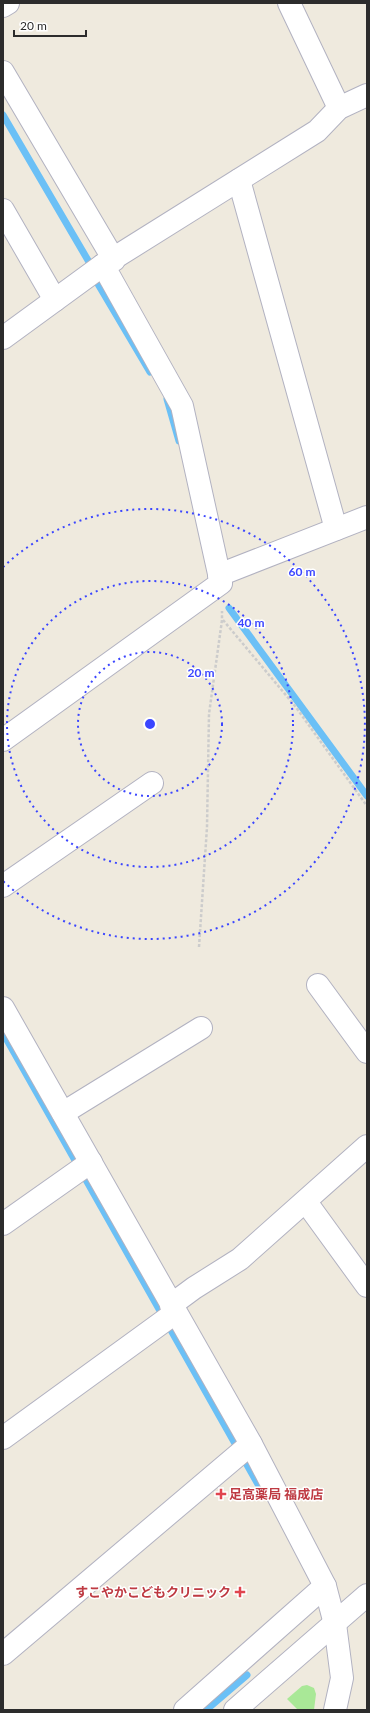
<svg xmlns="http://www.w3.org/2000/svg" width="370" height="1713" font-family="Lato,'Noto Sans JP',sans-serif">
<rect width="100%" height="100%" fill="#efeade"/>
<path fill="#a9e897" d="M307,1685L314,1688L316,1694L314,1710H298L287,1699L302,1686Z"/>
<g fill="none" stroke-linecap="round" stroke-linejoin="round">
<g stroke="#6bc0f6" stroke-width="7">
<path d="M3,115L89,262"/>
<path d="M98,284L150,372"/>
<path d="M167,399L179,441"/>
<path d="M229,608L367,796"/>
<path d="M3,1033L259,1486"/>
<path d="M206,1710L247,1675"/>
</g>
<defs>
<g id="street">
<path d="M3,6L8,3"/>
<path d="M3,72L114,260"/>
<path d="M239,180L336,529"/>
<path d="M3,210L55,300"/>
<path d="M3,338L103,265L317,131L339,108L367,95"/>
<path d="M219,575L367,517"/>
<path d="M3,740L221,583L182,406L103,265"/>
<path d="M3,886L152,783"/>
<path d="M318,985L367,1052"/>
<path d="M3,1008L251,1444L325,1586L335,1624L342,1678L335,1710"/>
<path d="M63,1113L201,1028"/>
<path d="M306,1202L367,1286"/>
<path d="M3,1224L91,1162"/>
<path d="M171,1305L194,1288L240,1259L367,1146"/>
<path d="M3,1438L175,1313"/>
<path d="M3,1654L251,1444"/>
<path d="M185,1710L325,1586"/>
</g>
<g id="secondary">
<path d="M289,3L339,108"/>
<path d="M235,1710L367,1595"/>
</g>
</defs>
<use href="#street" stroke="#b2b2c1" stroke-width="24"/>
<use href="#secondary" stroke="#b2b2c1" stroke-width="24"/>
<g stroke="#ccc" stroke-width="2.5" stroke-dasharray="3 2" stroke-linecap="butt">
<path d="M223,620L295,706L367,806"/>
<path d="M199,947L207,827L209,714L222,620V611"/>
</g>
<use href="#street" stroke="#fff" stroke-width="22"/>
<use href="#secondary" stroke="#fff" stroke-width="22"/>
</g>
<g fill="none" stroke="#3b46ff" stroke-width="2" stroke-dasharray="2 4">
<circle cx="150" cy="724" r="72"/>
<circle cx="150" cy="724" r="143"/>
<path d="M3 567A215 215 0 1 1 3 881"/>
</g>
<g fill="#e0444e" stroke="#fff" stroke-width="1.5">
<path d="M219 1488h4v4h4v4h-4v4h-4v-4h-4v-4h4z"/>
<path d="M238 1586h4v4h4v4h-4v4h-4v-4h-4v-4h4z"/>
</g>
<g text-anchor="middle" stroke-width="3" stroke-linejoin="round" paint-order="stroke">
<g font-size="13" font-weight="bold" fill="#be3a42" stroke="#fff" text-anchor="start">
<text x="229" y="1499">足高薬局 福成店</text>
<text x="231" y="1597" text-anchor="end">すこやかこどもクリニック</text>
</g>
</g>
<circle cx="150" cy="724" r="6" fill="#3b46ff" stroke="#fff" stroke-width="2"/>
<g font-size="12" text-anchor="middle" font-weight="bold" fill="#3b46ff" stroke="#fff" stroke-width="3" stroke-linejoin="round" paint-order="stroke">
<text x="302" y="576">60 m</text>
<text x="251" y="627">40 m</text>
<text x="201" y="677">20 m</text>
</g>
<rect width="370" height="1713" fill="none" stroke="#2c2c2c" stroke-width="8"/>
<path d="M14 30v6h72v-6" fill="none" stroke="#2c2c2c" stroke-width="2"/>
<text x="20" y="30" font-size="12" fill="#2c2c2c" stroke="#ffffff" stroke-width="3" paint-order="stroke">20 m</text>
</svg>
